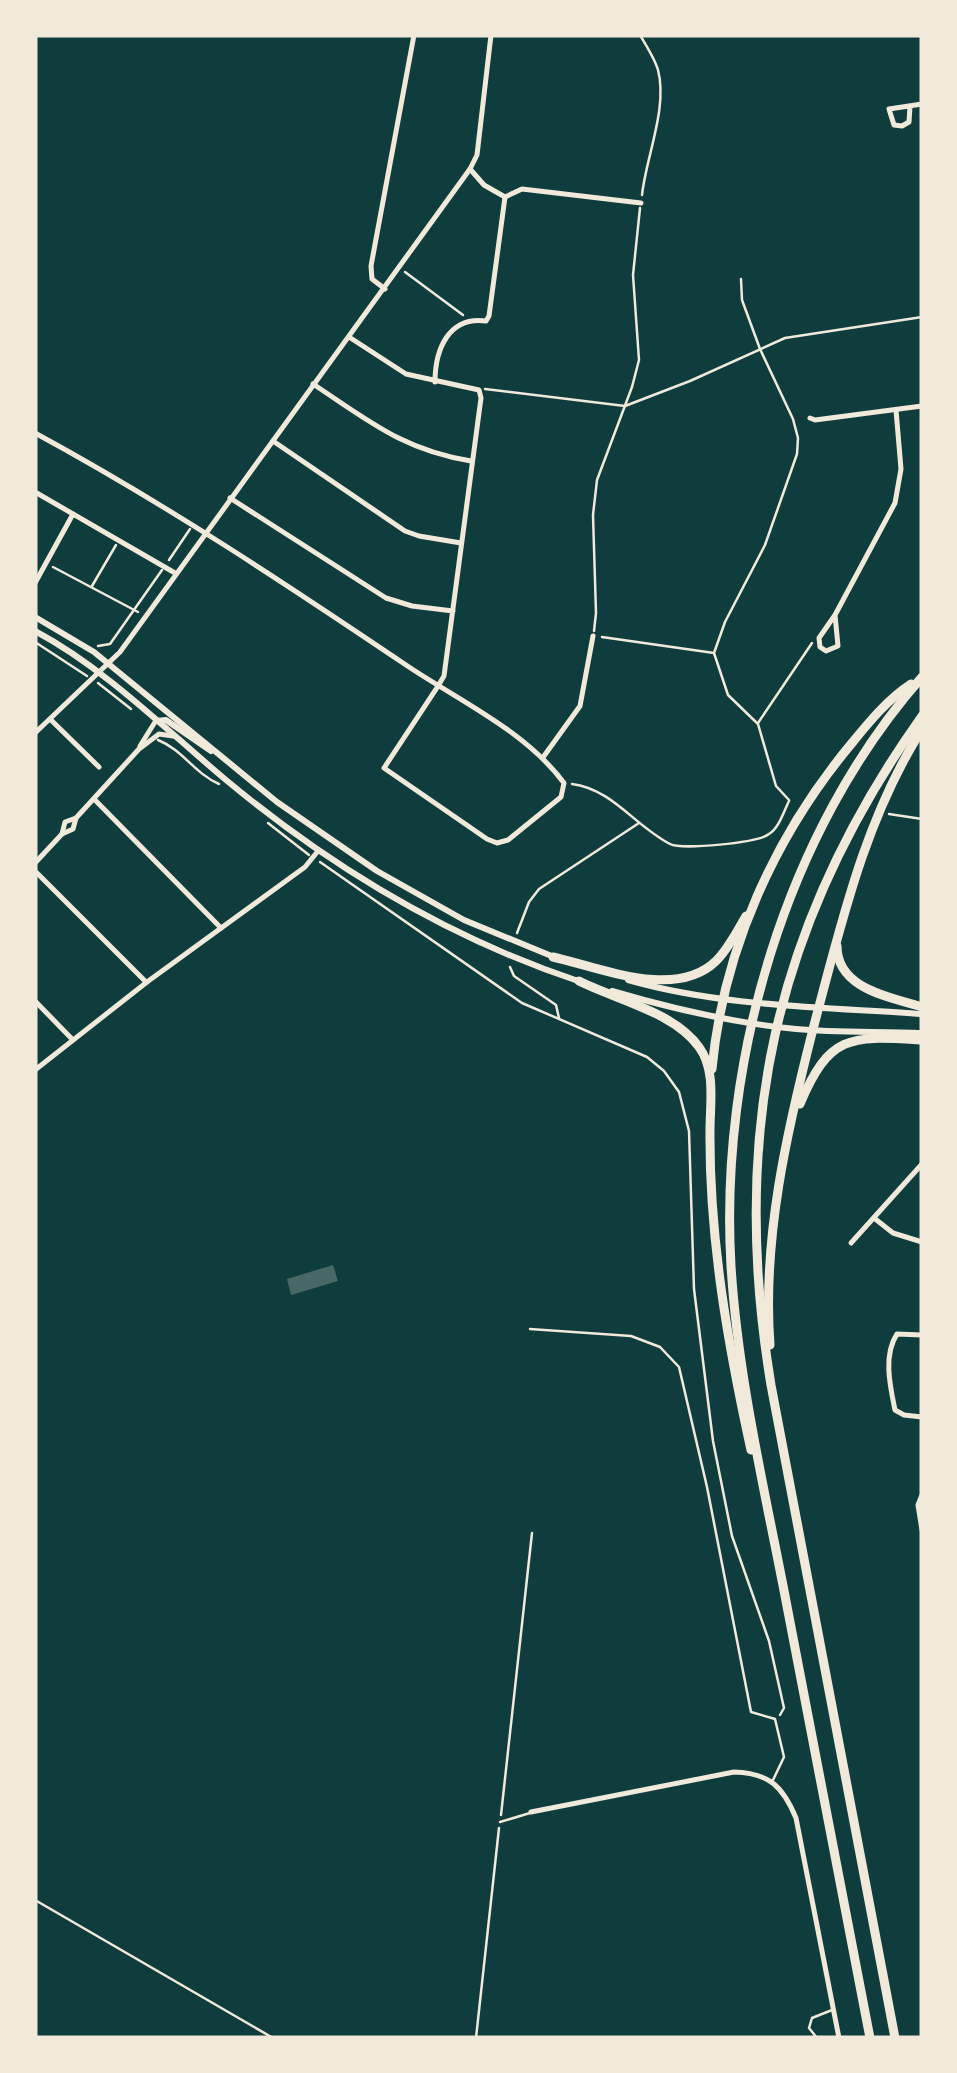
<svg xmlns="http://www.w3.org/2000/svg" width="957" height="2073" font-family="'Public Sans',sans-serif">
<rect width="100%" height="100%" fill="#0f3d3e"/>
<path fill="#486865" d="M333,1265L338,1281L291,1295L287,1279Z"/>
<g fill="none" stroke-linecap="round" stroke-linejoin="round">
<g stroke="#f1e9da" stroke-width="2.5">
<path d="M640,35C646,45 655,59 658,70C668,108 646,157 642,195"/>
<path d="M405,272L463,315"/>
<path d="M741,279L742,300L760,349L793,419L798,438L797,454L765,545L725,622L714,653L728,695L758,724L776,786L789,800"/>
<path d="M485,389L625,406L690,381L785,338L922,317"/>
<path d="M169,560L190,529"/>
<path d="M53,567L138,612"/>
<path d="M92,586L116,545"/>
<path d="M594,631L596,613L593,515L597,480L632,387L639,360L633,275L640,208"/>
<path d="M602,637L714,653"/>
<path d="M35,642L87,676"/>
<path d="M98,646L110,644L162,570"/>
<path d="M98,683L131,709"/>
<path d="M758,723L812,643"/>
<path d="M158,740C183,750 194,773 219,784"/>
<path d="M572,784C612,789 635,826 670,844C682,850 758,843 769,834C779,828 784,811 789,801"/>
<path d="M889,814L922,819"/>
<path d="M268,823L309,855"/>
<path d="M320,862L522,1003L647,1057L664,1071L679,1092L689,1131L694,1289L713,1441L732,1536L769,1641L784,1708L780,1715"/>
<path d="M517,933L529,902L539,889L639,823"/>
<path d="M510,967L514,976L556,1005L559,1018"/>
<path d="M501,1815L532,1533"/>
<path d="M35,1900L273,2038"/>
<path d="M476,2038L499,1828"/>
</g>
<g stroke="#f1e9da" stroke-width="2.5">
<path d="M530,1329L631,1336L660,1347L679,1367L707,1487L751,1712L775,1719L784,1757L773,1780"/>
<path d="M500,1822L530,1813"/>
<path d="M817,2038L809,2028L812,2018L832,2010"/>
</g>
<g stroke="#f1e9da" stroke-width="5">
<path d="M910,106L909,122L902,126L894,125L889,109L922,104"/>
<path d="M470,169L484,185L505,197L522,189L641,203"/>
<path d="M385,289L372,279L371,266L414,35"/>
<path d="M435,382C435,349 449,316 486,321L489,316L505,197"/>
<path d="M313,384C369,421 403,450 471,461"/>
<path d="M810,418L815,420L922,406"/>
<path d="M35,433C166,504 289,586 412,669C464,703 527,733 564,783L561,797L508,840L497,843L487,839L384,768L438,686L444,676L481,398L479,390L406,374L349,337"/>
<path d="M273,441L405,531L419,536L461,543"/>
<path d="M35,492L175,573"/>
<path d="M230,498L386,598L412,606L453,611"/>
<path d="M35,583L73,514"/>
<path d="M835,615L819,638L820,647L826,651L838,646L835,615L895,503L901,469L896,410"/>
<path d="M50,719L99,767"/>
<path d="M35,733L120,652L470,169L477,155L491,35"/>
<path d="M140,746L155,722"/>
<path d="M544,756L580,706L593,636"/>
<path d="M94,799L221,928"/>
<path d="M62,834L65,822L76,818L139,749L159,734L173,736"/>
<path d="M35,863L62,834L73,829L76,818"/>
<path d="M35,871L146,982"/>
<path d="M35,1001L73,1040"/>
<path d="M35,1070L147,982L305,867L318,851"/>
<path d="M874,1218L893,1233L922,1242"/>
<path d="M851,1243L922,1164"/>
<path d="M922,1335L897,1334C883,1355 890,1386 895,1410L904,1415L922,1417"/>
<path d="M922,1495L918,1505L922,1530"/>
<path d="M531,1812L734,1772C770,1773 783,1787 796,1818L839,2038"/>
</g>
<g stroke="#f1e9da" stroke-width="6">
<path d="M35,617L94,652L277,802L377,871L464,920L554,957"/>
<path d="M35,631C106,669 165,729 226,780C333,869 448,938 581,982"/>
<path d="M156,721L166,720L211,751"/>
<path d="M628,980C723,1007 824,1007 922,1014"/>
<path d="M612,991C673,1009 733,1023 796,1029C838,1033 880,1031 922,1033"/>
</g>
<g stroke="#f1e9da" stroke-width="9">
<path d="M837,946C837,989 890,997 922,1007"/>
<path d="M553,957C601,968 676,1000 716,961C729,948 737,931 746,916"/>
<path d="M579,981C617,1000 674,1012 699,1047C716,1070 710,1103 710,1130C709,1238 728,1345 751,1450"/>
<path d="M712,1069C723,950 775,835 852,743C869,722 888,699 911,684"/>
<path d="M800,1104C830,1033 851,1036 922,1040"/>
<path d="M770,1345C762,1239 787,1131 813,1029C841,925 864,821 922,729"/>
<path d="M870,2038C842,1892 814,1747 786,1601C765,1491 738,1379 731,1266C719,1063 785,832 922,677"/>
<path d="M895,2038L771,1385C729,1133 774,924 922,716"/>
</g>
</g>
<rect width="957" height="2073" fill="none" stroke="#f1e9da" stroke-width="75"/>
</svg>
